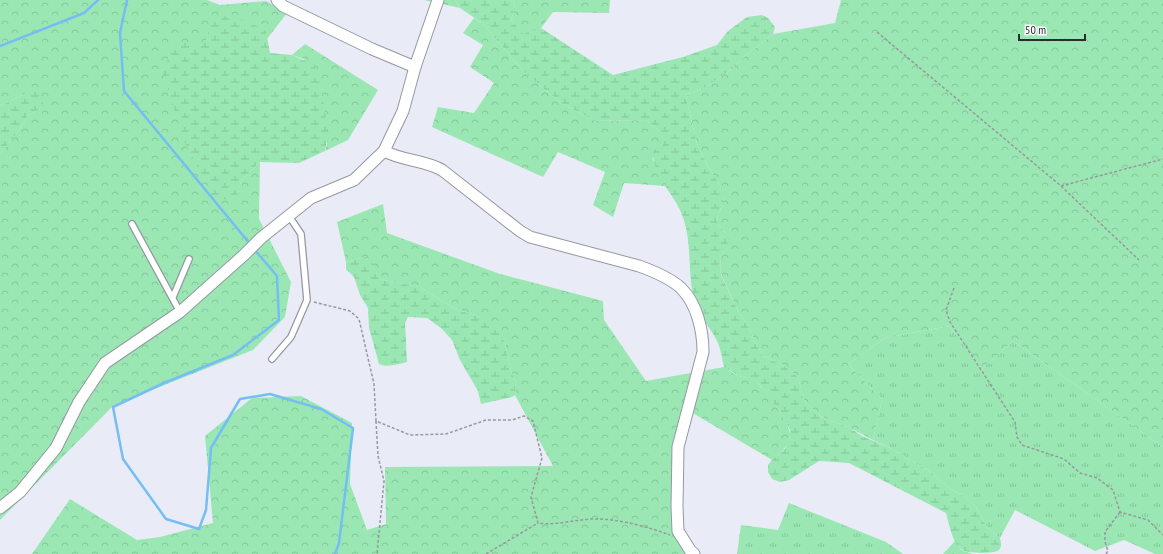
<svg xmlns="http://www.w3.org/2000/svg" width="1163" height="554" font-family="'PT Sans Narrow',sans-serif">
<defs>
<pattern id="grass-tufts" width="24" height="20" patternUnits="userSpaceOnUse"><rect width="24" height="20" fill="#9ae7b4"/><path d="M3 7l-1-3M5 7V3M7 7l1-3M15 17l-1-3M17 17v-4M19 17l1-3" fill="none" stroke="#85c69b"/></pattern>
<pattern id="forest-crowns" width="20" height="18" patternUnits="userSpaceOnUse"><rect width="20" height="18" fill="#9ae7b4"/><path d="M2 6a3 3 0 1 1 6 0M12 15a3 3 0 1 1 6 0" fill="none" stroke="#85c69b"/></pattern>
<pattern id="wetland-marsh" width="20" height="14" patternUnits="userSpaceOnUse"><rect width="20" height="14" fill="#9ae7b4"/><path d="M1 5h8M5 5V1M11 12h8M15 12V8" fill="none" stroke="#85c69b"/></pattern>
</defs>
<rect width="100%" height="100%" fill="#e9ecf6"/>
<g fill="url(#grass-tufts)">
<path d="M949,326L982,369L1013,341L1163,447V554H1155L1124,540L1095,551L1015,510L1000,538L987,527L976,507L964,496L950,489L929,471L890,448L873,440L882,399L848,364L885,338Z"/>
<path d="M789,503L886,542L903,554H737L741,525L778,530Z"/>
<path d="M955,541L961,550L973,554H943Z"/>
</g>
<g fill="url(#forest-crowns)">
<path d="M0,0H207L220,5L266,1L287,13L267,39L266,31L236,199L241,181L260,162L259,219L291,282L285,317L253,350L114,405L0,520V153L15,136L28,116L42,108L28,92L0,106Z"/>
<path d="M424,0H455L460,8Z"/>
<path d="M513,0H610L609,13L553,12L541,28L523,35L511,20L515,8Z"/>
<path d="M841,0H1163V447L1013,341L982,369L949,326L885,338L848,364L882,399L873,440L850,428L820,416L804,401L798,377L783,365L763,356L757,346L747,324L738,311L721,274L720,258L727,247V234L717,224V220L724,198V191L710,170L697,144L686,97L688,94L704,88L728,72L744,57L773,34L835,23Z"/>
<path d="M474,18L482,23L525,73L561,103L595,121L646,120L662,133L664,147L652,158L665,186L624,183L613,217L593,205L605,172L558,152L543,177L432,127L438,107L474,113L494,83L470,67L483,45L463,33Z"/>
<path d="M305,44L378,90L348,140L325,151L327,144L304,59L292,55Z"/>
<path d="M383,204L387,233L500,274L603,301L604,320L646,381L724,367C729,370 734,374 739,376C744,378 750,378 754,380C764,387 792,425 790,436C788,448 780,453 772,460L691,412L684,435L677,535L696,554H32L70,499L137,540L160,537L213,523L205,436L252,398L301,396L352,423L350,484L367,530L386,524L385,467L553,466L515,395L516,382L511,371L505,343L480,317L455,309L420,287L379,279L371,263L364,257L346,262L337,222Z"/>
</g>
<g fill="url(#wetland-marsh)">
<path d="M455,0H513L515,8L511,20L523,34L541,28L613,75L683,57L717,45L728,31L747,17L762,15L768,18L775,27L773,34L744,57L728,72L704,88L688,94L686,97L697,144L710,170L724,191V198L717,220V224L727,234L728,240L727,247L720,258L721,275L738,311L747,324L757,346L763,356L783,365L798,377L804,401L820,416L850,428L862,436L890,448L929,471L950,489L964,496L976,507L987,527L1000,538C1001,543 1002,547 999,550C994,554 967,554 961,549C952,542 949,523 946,513L849,463L819,461L789,480L780,482L772,479L768,472V465L772,460L785,449L790,437V430L779,410L760,385L753,380L739,376L724,367C722,359 721,350 718,343C712,329 700,318 695,303C686,272 694,240 680,210C672,193 649,169 654,150L663,147L662,133L646,120L595,121L561,103L525,73L482,23L460,8Z"/>
<path d="M227,16L245,20L266,31L270,53L292,55L315,65C321,92 331,123 325,151L299,163L260,162L241,181L236,200L216,199L186,146L163,74L173,42H205L213,18Z"/>
<path d="M28,92H36L44,98L42,108L28,116L15,136L0,153V106Z"/>
<path d="M364,257H370L379,279L420,287L455,309L480,317L497,329L505,343L511,371L516,382L515,395L512,397L481,404L478,391L460,360L452,340L441,328L427,318L408,317L405,323L407,362C399,364 387,368 379,364L369,328L368,308L360,295L354,277L346,269V262Z"/>
</g>
<g fill="none" stroke-linecap="round" stroke-linejoin="round">
<g stroke="#75bef4" stroke-width="2.5">
<path d="M127,0L120,33L124,91L250,244"/>
<path d="M0,46L84,13L98,0"/>
<path d="M254,249L277,276L279,320L233,355L164,383L113,407L123,459L166,519L199,529L206,510L211,448L240,399L270,394L321,409L353,428L339,543L335,554"/>
</g>
<defs>
<g id="lane">
<path d="M132,224L180,312"/>
<path d="M173,297L189,259"/>
<path d="M272,359L291,337L307,300L301,234L289,216"/>
</g>
<g id="street">
<path d="M277,0L283,6L372,49L415,67"/>
<path d="M438,0L415,67L403,111L384,151C403,161 424,160 442,170L520,231L530,237L639,266C653,271 670,278 681,288C697,304 703,330 703,352L678,447L677,507L678,531L690,550L694,554"/>
<path d="M0,508L20,492L56,448L79,402L105,363L180,312L244,255L261,238L311,198L354,180L384,151"/>
</g>
</defs>
<use href="#lane" stroke="#9598a1" stroke-width="8"/>
<use href="#street" stroke="#9598a1" stroke-width="13"/>
<g stroke="#96999f" stroke-width="1.5" stroke-dasharray="3 2" stroke-linecap="butt">
<path d="M877,32L1061,186L1139,260"/>
<path d="M1061,186L1163,159"/>
<path d="M954,288L946,310L950,322L1015,422L1017,437L1022,445L1064,459L1080,473L1097,478L1113,490L1120,512L1148,520L1163,535"/>
<path d="M314,302L350,311L359,319L374,384L376,421L410,435L446,434L486,420H512L524,416L533,421L542,458L531,497L538,523C559,526 579,518 600,519C623,520 648,527 670,535"/>
<path d="M376,421L378,456L384,481L377,554"/>
<path d="M486,554L538,523"/>
<path d="M1106,554L1108,551L1105,542V532L1120,512"/>
</g>
<use href="#lane" stroke="#fff" stroke-width="5.5"/>
<use href="#street" stroke="#fff" stroke-width="11"/>
</g>
<path d="M1019 34v6h66v-6" fill="none" stroke="#2a2c2f" stroke-width="2"/>
<text x="1025" y="34" font-size="12" fill="#2a2c2f" stroke="#f8fafd" stroke-width="3" paint-order="stroke">50 m</text>
</svg>
